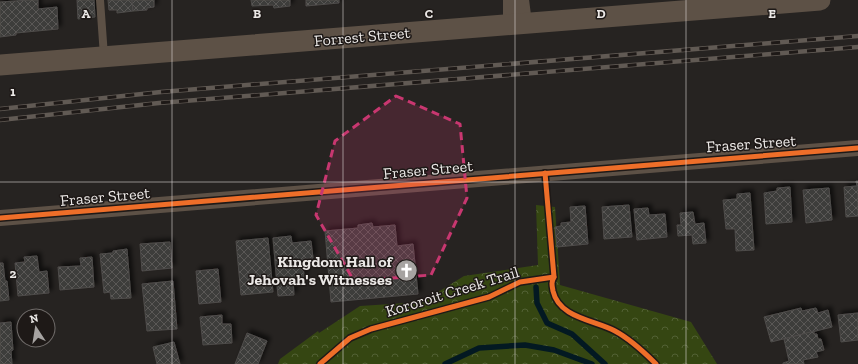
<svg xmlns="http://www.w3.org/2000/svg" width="858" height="364" font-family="'Zilla Slab',serif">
<defs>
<pattern id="park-crowns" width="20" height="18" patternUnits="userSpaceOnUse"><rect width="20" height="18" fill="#354612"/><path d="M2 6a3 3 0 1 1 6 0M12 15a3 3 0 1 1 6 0" fill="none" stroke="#526134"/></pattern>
<pattern id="building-cross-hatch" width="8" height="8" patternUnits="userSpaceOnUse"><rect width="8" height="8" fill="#3e3c3b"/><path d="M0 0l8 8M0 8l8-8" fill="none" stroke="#5a5857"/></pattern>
<filter id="shadow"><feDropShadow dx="3.5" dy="-3.5" stdDeviation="2" flood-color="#0009"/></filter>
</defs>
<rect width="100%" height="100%" fill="#262321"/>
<path fill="url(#park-crowns)" d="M536,205L555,207L560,285L691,322L717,364H278L280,359L318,331L319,333L360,306L422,302L464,276L538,265Z"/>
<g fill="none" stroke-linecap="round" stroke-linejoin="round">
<g stroke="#031922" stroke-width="5.5">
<path d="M536,287L537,303L547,323L572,334L605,364"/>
<path d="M445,364L479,348L525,345L554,350L592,364"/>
</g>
</g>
<g fill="url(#building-cross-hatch)" stroke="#4e4c4a" filter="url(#shadow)">
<path d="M30,0H38V9L57,7L58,29L16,33V35L0,37V2Z"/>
<path d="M77,0H94L95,17L78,19Z"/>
<path d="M108,0H132L133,11L117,13V10H109Z"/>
<path d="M132,0H154V7L147,8V10L133,11Z"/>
<path d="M251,0H290V6L274,8L273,5L252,6Z"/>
<path d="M306,0H339V3L306,6Z"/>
<path d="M856,181H858V216L846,217L844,187L857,186Z"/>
<path d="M790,187L792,222L766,224L764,193L777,191V188Z"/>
<path d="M829,188L832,220L806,223L803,190Z"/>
<path d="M750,193L754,250L736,251L735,229H726L723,200L737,199V194Z"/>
<path d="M629,205L632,237L604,239L602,207Z"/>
<path d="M585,206L588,244L557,247L555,227L561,226V223L571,222L570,207Z"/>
<path d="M648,208L649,215L665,214L667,237L637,240L634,209Z"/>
<path d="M693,212L695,224L704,223L706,243L693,244L692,235L678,236L677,225H681L680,213Z"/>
<path d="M372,223L373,227L395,225L397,246L413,244L418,294L331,302L325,231L358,228V225Z"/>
<path d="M291,236L292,243L311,241L313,258L303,259L304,277L293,278L294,295L278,296L273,238Z"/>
<path d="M268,238L273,292L241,295L236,241Z"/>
<path d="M170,242L172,268L142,271L140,244Z"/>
<path d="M127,249L131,298L111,299L110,292L104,293L100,254L113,253V251Z"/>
<path d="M37,256L39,272L47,271L49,293L18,296L15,263L25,262L24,257Z"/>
<path d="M92,257L94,287L60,290L58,267L81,266L80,258Z"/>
<path d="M0,263H3L5,281H7L9,300L0,301Z"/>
<path d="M218,269L221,302L199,304L196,271Z"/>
<path d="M173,281L177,329L147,331L142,284Z"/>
<path d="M801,308L802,311L816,308L818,313L828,310L832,327L771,342L764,317Z"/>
<path d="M858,313V340L841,342L838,315Z"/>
<path d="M222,315V324H231L232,343L203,345L200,317Z"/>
<path d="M11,322L13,350L11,351L12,364H0V323Z"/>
<path d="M814,331V334H817L818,339H821L824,350L816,352L818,357L803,360L804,364H783V363L789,361L784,339Z"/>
<path d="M247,333L267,341L258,364H235Z"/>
<path d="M174,342L180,364H157L153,347Z"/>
</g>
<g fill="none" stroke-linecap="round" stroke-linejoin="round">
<path stroke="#675f59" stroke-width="2.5" stroke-dasharray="2 3" stroke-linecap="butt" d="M547,190L553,255"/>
<path stroke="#5d5146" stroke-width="8" d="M100,0L104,56"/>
<g stroke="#5d5146" stroke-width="16">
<path d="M511,0V25"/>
<path d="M521,0L524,23"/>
<path d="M0,218L858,148"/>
</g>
<path stroke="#5d5146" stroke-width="21" d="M0,65L820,0"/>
<defs>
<g id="rail">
<path d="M0,109L161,92L858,36"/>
<path d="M0,120L159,103L858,47"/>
</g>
</defs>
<use href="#rail" stroke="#615a54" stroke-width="4.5"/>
<use href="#rail" stroke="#1e1917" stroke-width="3" stroke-dasharray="9" stroke-linecap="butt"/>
<defs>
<g id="cycleway">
<path d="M545,173L554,277"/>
<path d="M0,218L858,148"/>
<path d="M320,364L350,338L371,329L489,297L520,282L554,277C551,283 552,285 553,291C559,318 595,320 615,331C630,339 644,352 656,364"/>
</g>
</defs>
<use href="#cycleway" stroke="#1e1917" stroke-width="8"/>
<use href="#cycleway" stroke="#ee6e29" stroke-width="5"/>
</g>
<path fill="#c83770" fill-opacity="0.2" stroke="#c83770" stroke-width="3" stroke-dasharray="8 5" stroke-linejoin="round" d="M396,96L460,124L467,198L431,275L354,281L316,215L335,141Z"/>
<path fill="none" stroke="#ebe8e6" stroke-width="1" stroke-opacity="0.55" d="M172,0V364M343,0V364M515,0V364M686,0V364M0,182H858"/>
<defs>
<symbol id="church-disc" viewBox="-11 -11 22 22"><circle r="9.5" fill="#a6a3a1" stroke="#1e1917"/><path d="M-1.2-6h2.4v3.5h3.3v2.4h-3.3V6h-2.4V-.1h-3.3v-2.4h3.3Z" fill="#fff"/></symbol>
</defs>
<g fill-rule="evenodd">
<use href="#church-disc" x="394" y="258" width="25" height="25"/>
</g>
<g text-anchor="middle" stroke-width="3" stroke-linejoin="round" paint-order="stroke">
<g font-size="16" fill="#ebe8e6" stroke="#1e1917">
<text transform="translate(362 36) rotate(-5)" y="6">Forrest Street</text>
<text transform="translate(751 143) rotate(-4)" y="6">Fraser Street</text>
<text transform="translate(428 169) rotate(-5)" y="6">Fraser Street</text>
<text transform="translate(105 196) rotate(-5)" y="6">Fraser Street</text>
<text transform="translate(452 291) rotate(-17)" y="6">Kororoit Creek Trail</text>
</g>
<g font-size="16" font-weight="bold" fill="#ebe8e6" stroke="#1e1917" text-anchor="end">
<text x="392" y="267">Kingdom Hall of<tspan x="392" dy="18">Jehovah's Witnesses</tspan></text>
</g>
</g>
<g font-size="13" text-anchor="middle" font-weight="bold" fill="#ebe8e6" stroke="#1e1917" stroke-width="3" stroke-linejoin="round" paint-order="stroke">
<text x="86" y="18">A</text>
<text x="257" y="18">B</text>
<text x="429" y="18">C</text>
<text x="601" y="18">D</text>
<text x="772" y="18">E</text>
<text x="13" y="96">1</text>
<text x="13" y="278">2</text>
</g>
<g transform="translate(36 328) rotate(348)"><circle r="19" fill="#1e1917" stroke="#706c6a"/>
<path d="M0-3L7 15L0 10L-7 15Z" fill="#a6a3a1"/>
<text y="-6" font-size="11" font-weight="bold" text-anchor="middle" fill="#ebe8e6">N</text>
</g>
</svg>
